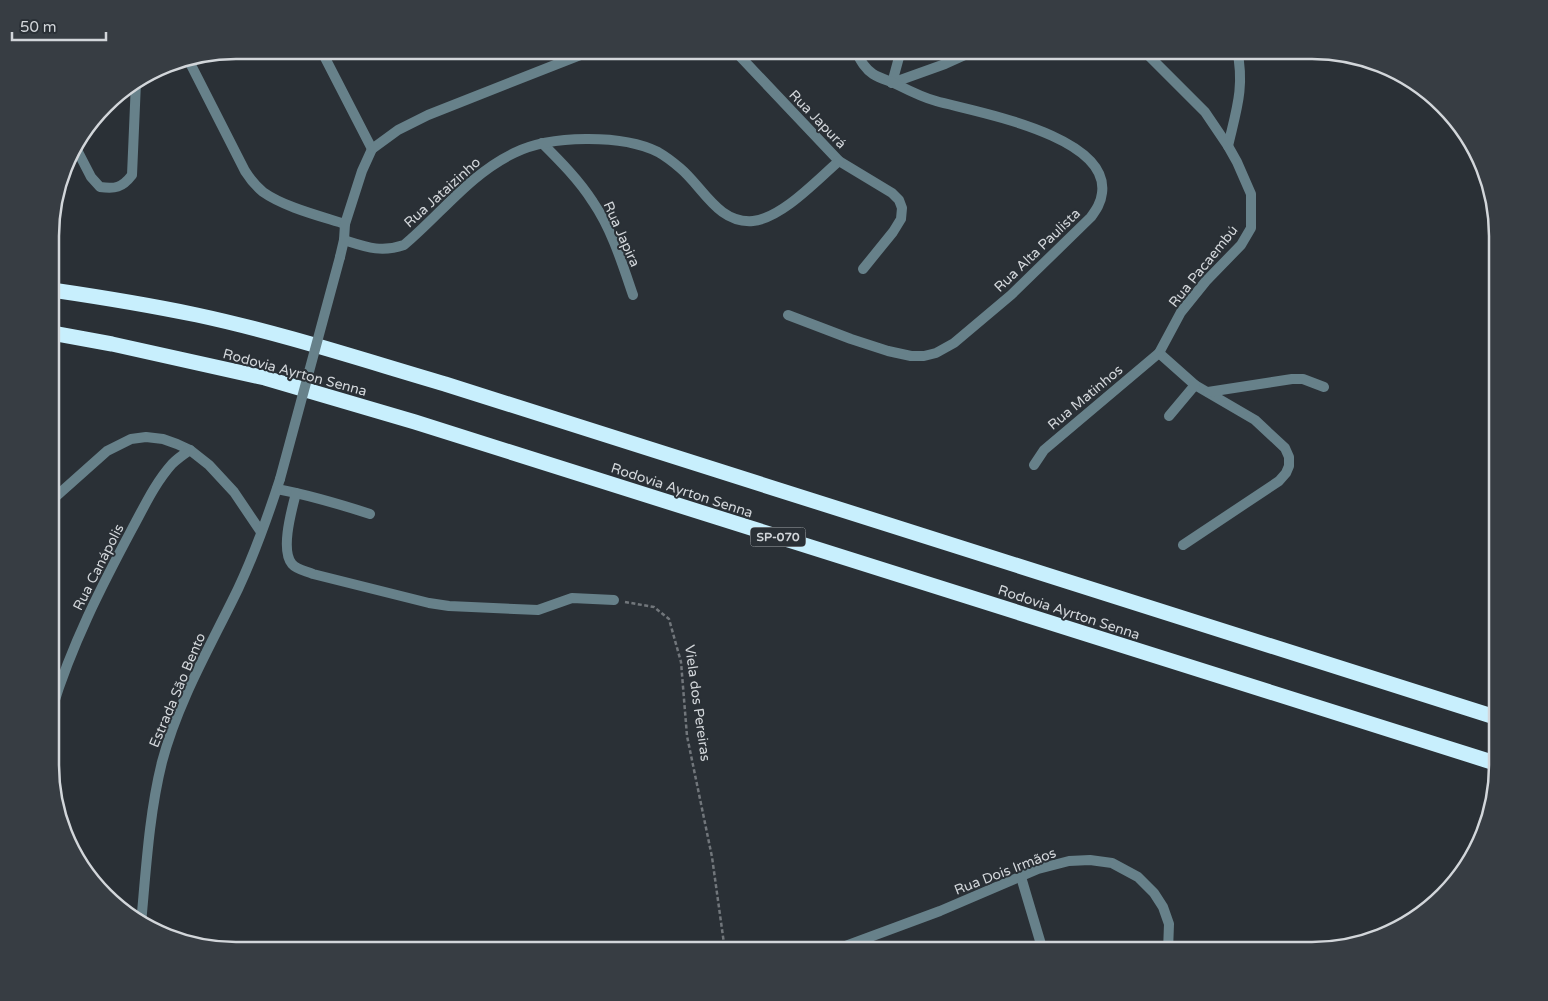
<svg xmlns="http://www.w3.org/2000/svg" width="1548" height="1001" font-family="'Varela Round',sans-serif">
<rect width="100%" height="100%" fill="#2a3036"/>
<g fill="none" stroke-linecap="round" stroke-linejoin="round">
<path stroke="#71767b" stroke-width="2.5" stroke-dasharray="4 2.5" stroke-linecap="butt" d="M625,602L654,607L669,619L681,662L687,736L712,857L725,951"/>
<g stroke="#67818a" stroke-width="10">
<path d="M734,50L839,161L892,193L899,200L902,208L901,219L893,232L863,269"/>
<path d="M188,59L245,171C250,179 256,186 263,192C284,207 320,216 345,224"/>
<path d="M892,83L945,64L976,50"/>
<path d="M892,83L901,50"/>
<path d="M542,143C560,161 579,180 593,202C612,230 622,263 633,295"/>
<path d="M75,146L91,177L100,187C115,189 122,188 132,175L136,82"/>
<path d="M1228,146C1236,111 1245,87 1237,50"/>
<path d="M344,240C366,247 381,253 404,245C441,214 470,174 514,153C550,135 622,134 658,152C665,156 673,162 680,168C703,187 718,224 753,221C782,218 817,180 839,161"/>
<path d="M788,315L851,339L888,351L911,356H924L936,353L954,343L1011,295L1091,217C1096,210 1101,203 1102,193C1110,135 975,112 936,101C921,97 908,90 894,83C887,80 879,78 873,74C864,68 860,59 855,50"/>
<path d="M1159,353L1195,385L1255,420L1285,448L1289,457V466L1286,473L1279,481L1183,545"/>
<path d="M1208,392L1292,379H1303L1324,387"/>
<path d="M1169,416L1195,385"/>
<path d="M1034,465L1044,450L1159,353L1181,312L1206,281L1241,245L1251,228V194L1237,162L1228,146L1205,112L1143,50"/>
<path d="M277,489C309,495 339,504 370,514"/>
<path d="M296,493C292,509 280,550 292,564C297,570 307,571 313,574L429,603L449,606L538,610L572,598L614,600"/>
<path d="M52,500L107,451L131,439L146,437L163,439L177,444L190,450L209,465L234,492L261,532"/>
<path d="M52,709C71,646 101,587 132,529C144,507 155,483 172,464C177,459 184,454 190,450"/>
<path d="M1021,877L1043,951"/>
<path d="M832,951L940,911L1038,869L1069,861L1090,860L1112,863L1138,877L1154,893L1163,907L1169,924L1168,951"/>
</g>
<g stroke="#67818a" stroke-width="10">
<path d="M321,50L372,149"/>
<path d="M340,257L344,240L345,224L362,171L372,149L398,130L428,115L593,50"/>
<path d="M141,924C146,870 149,814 162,762C178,701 211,645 238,589C255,553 268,516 280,479"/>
</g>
<g stroke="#c8effd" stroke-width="15">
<path d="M52,290C100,297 149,305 197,315C281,333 363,360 445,384L1498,718"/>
<path d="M52,333L112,344L265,378L415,422L1498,764"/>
</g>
<path stroke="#67818a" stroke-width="10" d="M280,479L340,257"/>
</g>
<g text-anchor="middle" stroke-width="4" stroke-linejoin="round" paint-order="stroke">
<rect fill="#2a3036" stroke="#a0a4a9" stroke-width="1" x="750.5" y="527.5" width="55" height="19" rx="4"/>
<g font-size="12" font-weight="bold" fill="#d2d6da">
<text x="778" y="541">SP-070</text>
</g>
<g font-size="14" fill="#d2d6da" stroke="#2a3036">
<text transform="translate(818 119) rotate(46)" y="5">Rua Japurá</text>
<text transform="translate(442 192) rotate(-42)" y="5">Rua Jataizinho</text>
<text transform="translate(622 234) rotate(66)" y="5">Rua Japira</text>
<text transform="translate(1037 250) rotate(-44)" y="5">Rua Alta Paulista</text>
<text transform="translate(1203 266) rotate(-51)" y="5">Rua Pacaembú</text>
<text transform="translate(295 372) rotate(15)" y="5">Rodovia Ayrton Senna</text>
<text transform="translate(1085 397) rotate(-40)" y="5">Rua Matinhos</text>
<text transform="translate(682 490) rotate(18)" y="5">Rodovia Ayrton Senna</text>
<text transform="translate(98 567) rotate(-63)" y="5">Rua Canápolis</text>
<text transform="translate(1069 612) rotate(18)" y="5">Rodovia Ayrton Senna</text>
<text transform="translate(177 690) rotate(-67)" y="5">Estrada São Bento</text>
<text transform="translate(698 703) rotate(82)" y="5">Viela dos Pereiras</text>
<text transform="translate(1005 871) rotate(-21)" y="5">Rua Dois Irmãos</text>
</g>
</g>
<path d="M0 0H1548V1001H0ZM236 59H1312A177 177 0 0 1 1489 236V765A177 177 0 0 1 1312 942H236A177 177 0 0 1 59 765V236A177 177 0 0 1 236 59Z" fill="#373d43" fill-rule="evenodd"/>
<path fill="none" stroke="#d2d6da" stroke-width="2.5" d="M236 59H1312A177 177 0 0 1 1489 236V765A177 177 0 0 1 1312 942H236A177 177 0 0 1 59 765V236A177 177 0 0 1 236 59Z"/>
<path d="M12 32v8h94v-8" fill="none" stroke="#d2d6da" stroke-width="2.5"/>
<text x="20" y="32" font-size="15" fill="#d2d6da" stroke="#2a3036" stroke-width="4" paint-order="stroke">50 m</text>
</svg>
